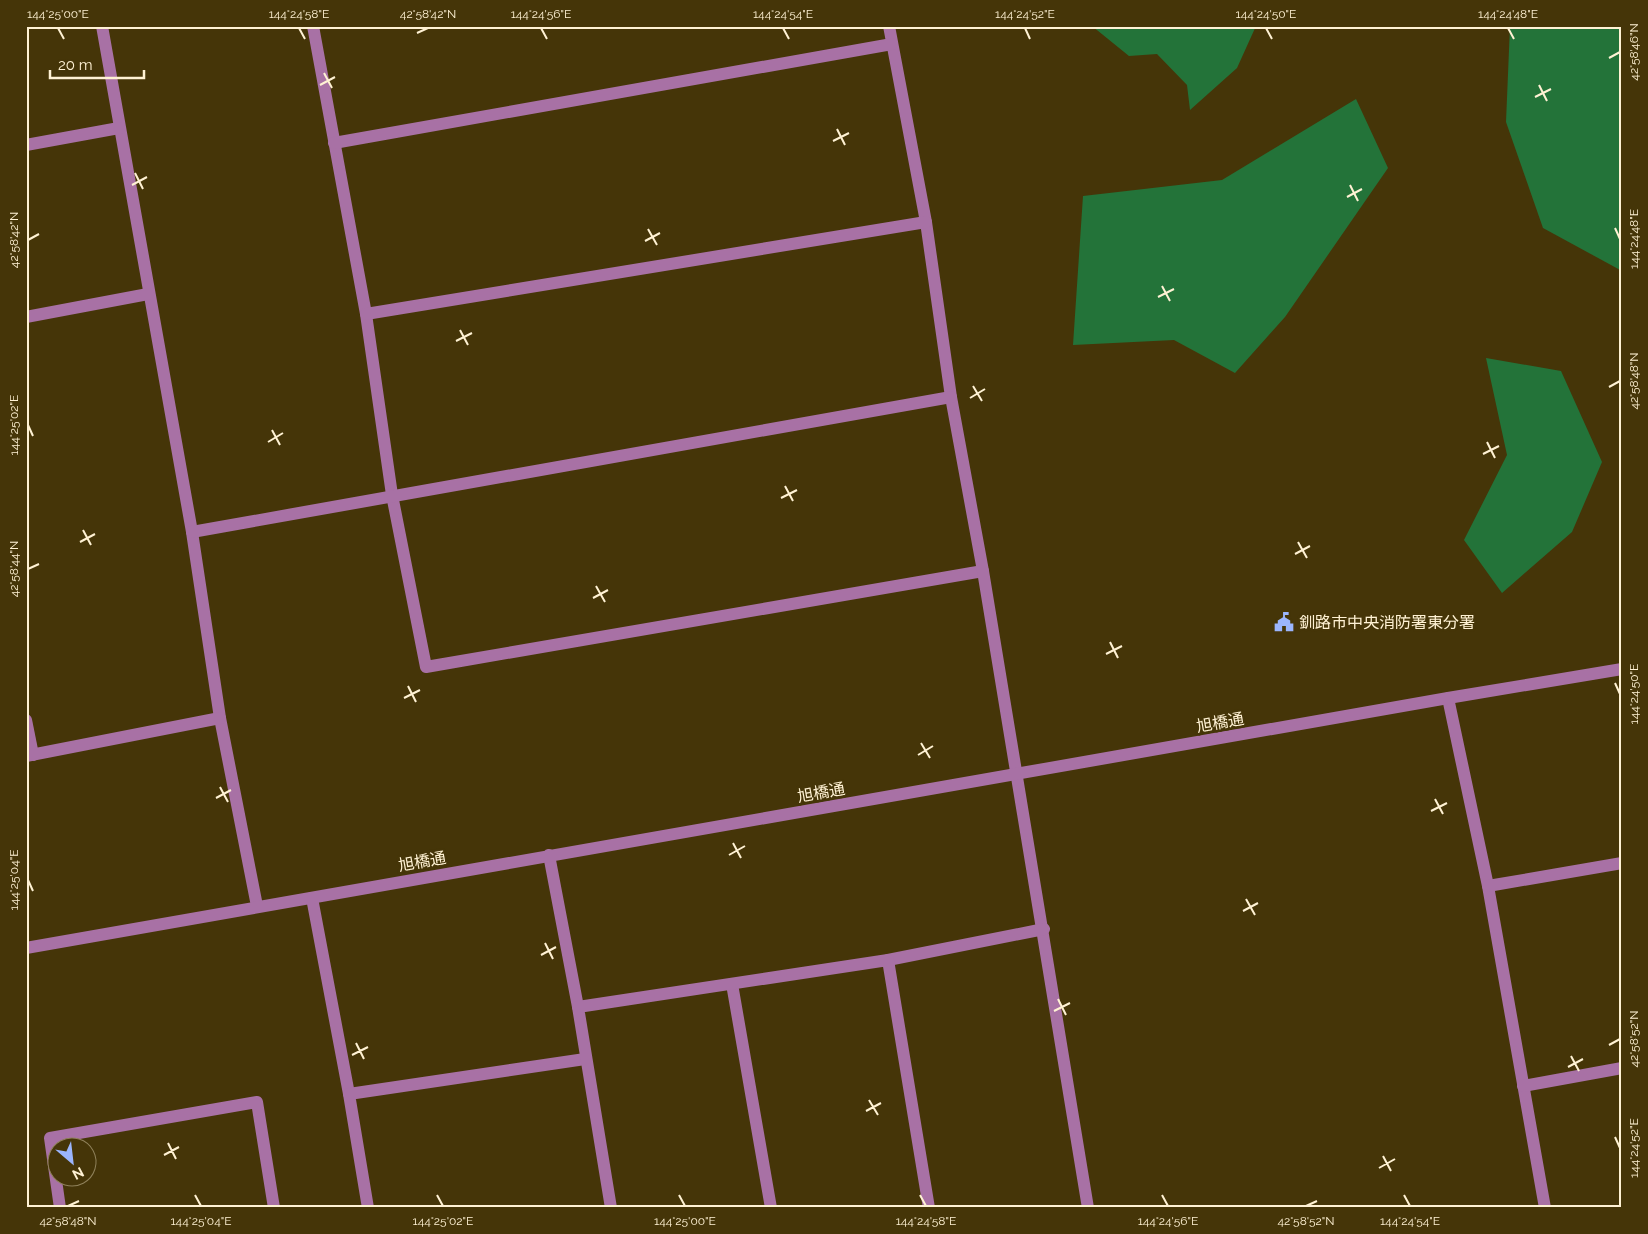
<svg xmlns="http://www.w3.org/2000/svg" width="1648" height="1234" font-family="Raleway,'Noto Sans JP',sans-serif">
<rect width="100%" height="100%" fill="#453508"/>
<g fill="#237339">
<path d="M1092,26H1256L1237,68L1190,110L1187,85L1157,54L1129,56Z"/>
<path d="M1510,26H1622V271L1543,228L1506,122Z"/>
<path d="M1356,99L1388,168L1285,317L1235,373L1174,340L1073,345L1083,196L1222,180Z"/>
<path d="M1486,358L1561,371L1602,462L1572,532L1502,593L1464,540L1507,455Z"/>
</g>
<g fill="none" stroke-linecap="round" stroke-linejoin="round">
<g stroke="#a871a5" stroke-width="12">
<path d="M102,26L192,532L220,718L257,906"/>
<path d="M313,26L366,314L392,495L426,667L983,571"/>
<path d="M889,26L926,222L951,397L983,571L1088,1208"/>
<path d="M334,143L892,44"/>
<path d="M26,145L119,128"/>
<path d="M366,314L926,222"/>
<path d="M26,317L148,294"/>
<path d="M192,532L951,397"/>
<path d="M1448,698L1488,886L1545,1208"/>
<path d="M26,720L33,755"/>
<path d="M26,756L220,718"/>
<path d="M549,855L578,1007"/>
<path d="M1488,886L1622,863"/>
<path d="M312,898L349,1094"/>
<path d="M26,948L1448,698L1622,669"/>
<path d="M888,960L1044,929"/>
<path d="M732,984L771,1208"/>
<path d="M1523,1086L1622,1068"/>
<path d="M60,1208L50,1138L257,1102L274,1208"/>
<path d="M368,1208L349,1094L585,1059"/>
<path d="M611,1208L578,1007L888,960L929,1208"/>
</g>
</g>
<path fill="none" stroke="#fff2d4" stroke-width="2" d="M58,28L64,39M299,28L305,39M541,28L547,39M783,28L789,39M1025,28L1030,39M1266,28L1272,39M1508,28L1514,39M417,33L428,28M1609,58L1620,52M324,73L332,88M320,85L335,77M1539,85L1547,101M1535,97L1551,89M837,129L845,145M833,141L849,133M135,173L143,189M132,185L147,177M1350,185L1358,201M1347,197L1362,189M1615,228L1620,239M648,229L657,245M28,240L39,234M645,241L660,233M1162,286L1170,301M1158,297L1174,289M460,330L468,345M456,341L472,333M973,386L982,401M1609,387L1620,381M970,398L985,389M28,425L33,436M272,430L280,445M268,442L283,433M1487,442L1495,458M1483,454L1499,446M785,486L793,501M781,498L797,490M83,530L91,545M80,542L95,534M1298,542L1307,558M1295,554L1310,546M28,569L39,564M596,586L605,602M593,598L608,590M1110,642L1118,658M1106,654L1122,646M1615,683L1620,694M408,686L416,702M404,698L420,690M921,743L930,758M918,755L933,746M220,787L228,802M216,798L231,790M1435,799L1443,814M1431,811L1447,803M733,843L741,858M729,855L745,846M28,880L33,891M1246,899L1255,915M1243,911L1258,903M545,943L553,959M541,955L556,947M1058,999L1066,1015M1054,1011L1070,1003M356,1043L364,1059M1609,1045L1620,1039M352,1055L368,1047M1571,1056L1579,1071M1568,1067L1583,1059M869,1100L878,1115M866,1111L881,1103M1615,1137L1620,1148M168,1143L176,1159M164,1155L179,1147M1383,1156L1391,1171M1379,1168L1395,1159M195,1195L201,1206M437,1195L443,1206M679,1195L685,1206M920,1195L926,1206M1162,1195L1168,1206M1404,1195L1410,1206M68,1206L79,1201M1306,1206L1317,1201"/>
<defs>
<symbol id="civic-bare" viewBox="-9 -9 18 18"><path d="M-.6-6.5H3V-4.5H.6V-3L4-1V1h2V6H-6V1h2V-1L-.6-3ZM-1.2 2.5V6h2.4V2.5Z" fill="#9bb5fd" stroke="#453508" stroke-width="2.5" paint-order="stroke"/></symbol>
</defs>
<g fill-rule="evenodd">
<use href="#civic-bare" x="1270" y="608" width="28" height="28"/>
</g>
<g text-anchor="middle" stroke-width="5" stroke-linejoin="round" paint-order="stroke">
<g font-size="16" fill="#fff2d4" stroke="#453508" text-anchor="start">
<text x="1299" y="628">釧路市中央消防署東分署</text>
</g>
<g font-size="16" fill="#fff2d4" stroke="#453508">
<text transform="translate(1220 722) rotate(-10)" y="6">旭橋通</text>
<text transform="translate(821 792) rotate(-10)" y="6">旭橋通</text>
<text transform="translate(422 861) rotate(-10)" y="6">旭橋通</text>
</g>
</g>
<rect width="1648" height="1234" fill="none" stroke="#453508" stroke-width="55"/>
<g transform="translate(72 1162) rotate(152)"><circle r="24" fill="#453508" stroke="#8f815a"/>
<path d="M0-4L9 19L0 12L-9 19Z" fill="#9bb5fd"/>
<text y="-8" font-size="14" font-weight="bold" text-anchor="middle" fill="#fff2d4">N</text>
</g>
<path d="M50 70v8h94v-8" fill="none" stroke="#fff2d4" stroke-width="2.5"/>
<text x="58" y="70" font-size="15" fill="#fff2d4" stroke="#453508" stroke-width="4" paint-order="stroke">20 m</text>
<rect x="28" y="28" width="1592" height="1178" fill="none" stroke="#fff2d4" stroke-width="2"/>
<g font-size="12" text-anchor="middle" fill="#fff2d4">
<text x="58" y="18">144°25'00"E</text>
<text x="299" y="18">144°24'58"E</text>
<text x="428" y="18">42°58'42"N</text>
<text x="541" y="18">144°24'56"E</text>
<text x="783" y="18">144°24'54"E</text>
<text x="1025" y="18">144°24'52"E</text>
<text x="1266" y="18">144°24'50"E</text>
<text x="1508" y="18">144°24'48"E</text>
<text transform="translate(1634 52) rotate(-90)" y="4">42°58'46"N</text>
<text transform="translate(1634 239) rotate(-90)" y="4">144°24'48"E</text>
<text transform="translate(14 240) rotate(-90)" y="4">42°58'42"N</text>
<text transform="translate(1634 381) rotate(-90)" y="4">42°58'48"N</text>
<text transform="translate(14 425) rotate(-90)" y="4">144°25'02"E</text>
<text transform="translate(14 569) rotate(-90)" y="4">42°58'44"N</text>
<text transform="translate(1634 694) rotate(-90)" y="4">144°24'50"E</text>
<text transform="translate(14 880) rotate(-90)" y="4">144°25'04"E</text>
<text transform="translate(1634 1039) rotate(-90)" y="4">42°58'52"N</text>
<text transform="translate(1634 1148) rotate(-90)" y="4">144°24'52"E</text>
<text x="68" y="1225">42°58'48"N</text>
<text x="201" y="1225">144°25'04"E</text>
<text x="443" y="1225">144°25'02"E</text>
<text x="685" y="1225">144°25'00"E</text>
<text x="926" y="1225">144°24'58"E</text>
<text x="1168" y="1225">144°24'56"E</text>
<text x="1306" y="1225">42°58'52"N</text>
<text x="1410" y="1225">144°24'54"E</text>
</g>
</svg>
